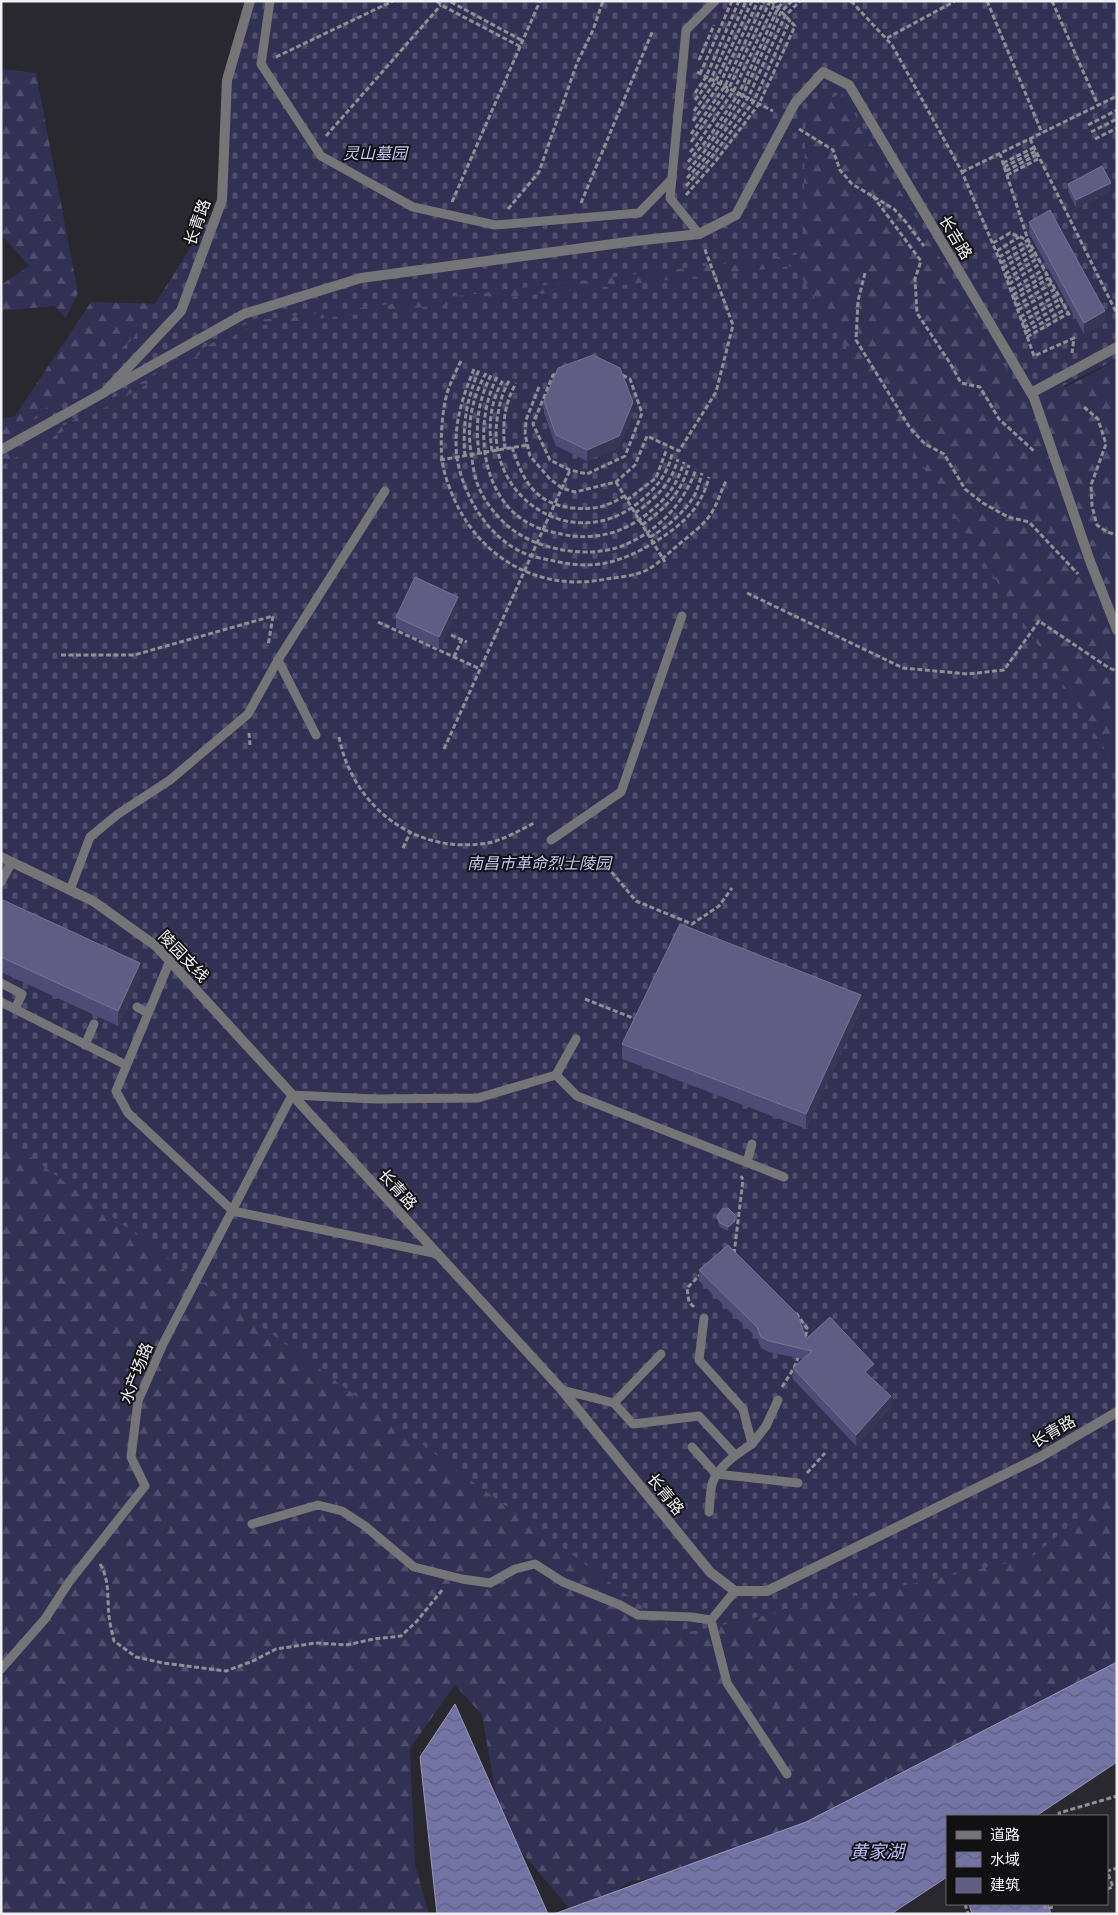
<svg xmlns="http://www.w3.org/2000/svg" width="1118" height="1915" font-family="'Zilla Slab','Noto Sans SC',serif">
<defs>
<pattern id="forest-firs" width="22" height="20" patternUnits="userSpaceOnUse" patternTransform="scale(1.25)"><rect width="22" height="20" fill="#323053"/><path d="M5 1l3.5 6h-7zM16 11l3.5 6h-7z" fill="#504e6c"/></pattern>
<pattern id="cemetery-stones" width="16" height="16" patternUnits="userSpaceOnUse" patternTransform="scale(1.25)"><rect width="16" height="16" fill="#323053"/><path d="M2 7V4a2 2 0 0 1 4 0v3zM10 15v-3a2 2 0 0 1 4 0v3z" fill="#504e6c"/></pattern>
<pattern id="water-waves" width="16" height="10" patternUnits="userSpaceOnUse" patternTransform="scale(1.25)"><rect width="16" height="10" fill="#7473a6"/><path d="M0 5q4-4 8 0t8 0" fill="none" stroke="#60607c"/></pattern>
</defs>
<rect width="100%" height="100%" fill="#28282e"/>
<g fill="url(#forest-firs)">
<path d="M802,25L1025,366L1066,387L1117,360V1697L783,1863L630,1881L588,1914H574L502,1829L482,1715L455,1685L410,1748L415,1865L429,1914H1V419L15,416L91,302L208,305Z"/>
<path d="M1,69L36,73L78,293L66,318L54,306L1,311V285L29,266L1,234Z"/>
</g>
<g fill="url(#cemetery-stones)">
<path d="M245,1H1117V359L1027,404L842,93L806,110L802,254L252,321L39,439L30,421L133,339L219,202L225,77Z"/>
<path d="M794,266L1117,768V1485L1031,1558L680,1634L1,1135V466L251,326Z"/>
</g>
<g fill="url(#water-waves)" stroke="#9998bd">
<path d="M1117,1662V1762L1036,1816H947V1877L891,1914H554L806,1822Z"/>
<path d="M455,1704L548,1914H437L420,1757Z"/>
<path d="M969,1904H1048L1051,1914H972Z"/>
</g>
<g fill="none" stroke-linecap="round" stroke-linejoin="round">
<g stroke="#8f8f94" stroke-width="3" stroke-dasharray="5 2.5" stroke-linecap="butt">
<path d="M437,1L441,5L521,47"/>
<path d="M851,1L892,45L962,172L1001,263L1034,356L1074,338L1072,353"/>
<path d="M987,1L1042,133"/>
<path d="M1052,1L1098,105"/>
<path d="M451,2L523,41"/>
<path d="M887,38L955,1"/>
<path d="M276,57L393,1"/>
<path d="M699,60L714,25"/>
<path d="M697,72L773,111"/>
<path d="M700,74L732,1"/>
<path d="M695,93L706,77L739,1"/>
<path d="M695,100L711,79L746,1"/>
<path d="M694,111L716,81L752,1"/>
<path d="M693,121L720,84L758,1"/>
<path d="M1088,125L1117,110"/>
<path d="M799,129L833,150L840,170L852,184L894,209L905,221L924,246"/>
<path d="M1091,132L1117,119"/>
<path d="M691,134L725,86L764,1"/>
<path d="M326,136L441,5"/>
<path d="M1030,139L1117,314"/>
<path d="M1095,139L1117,128"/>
<path d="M691,142L729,88L770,1"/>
<path d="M690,152L696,146L734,90L776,1"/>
<path d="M688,162L707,140L739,93L778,8L784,1"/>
<path d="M1003,163L1035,147"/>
<path d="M1004,167L1036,151"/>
<path d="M688,170L704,152L743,95L781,12L792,1"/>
<path d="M1006,171L1038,154"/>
<path d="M962,172L1117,96"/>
<path d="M1007,175L1040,158"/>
<path d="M687,178L707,156L748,98L785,16L800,1"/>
<path d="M686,186L711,158L754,101L790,20"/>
<path d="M686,195L715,162L759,104L795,26L771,1"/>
<path d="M873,196L921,261L915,279L917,313L950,363L961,383L980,387L999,419L1035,452"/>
<path d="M452,202L540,1"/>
<path d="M581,203L653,30"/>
<path d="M508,209L539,172L577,63L593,30L603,1"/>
<path d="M993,243L1010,233L1028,240L1070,316"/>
<path d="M997,251L1019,237"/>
<path d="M999,257L1028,240L1000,154"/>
<path d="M1001,263L1031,244"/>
<path d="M1003,268L1033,249"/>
<path d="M865,273L858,301L856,340L910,428L925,444L944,454L965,489L983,503L1008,517L1029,522L1078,574"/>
<path d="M1005,274L1036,253"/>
<path d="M1007,279L1038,258"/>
<path d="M1009,284L1041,263"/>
<path d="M1011,290L1044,269"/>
<path d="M1013,295L1047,274"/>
<path d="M1014,300L1049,278"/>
<path d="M1016,306L1052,283"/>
<path d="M1018,310L1055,289"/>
<path d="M1020,317L1058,294"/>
<path d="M1022,322L1060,299"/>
<path d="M1024,328L1063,303"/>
<path d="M1026,332L1066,309"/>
<path d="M1027,337L1069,313"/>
<path d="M589,358L630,379L642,413L625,456L587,474L570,470L550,460L533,424L553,375Z"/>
<path d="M461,361C457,369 453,377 450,385C442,403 440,440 442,460C444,475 450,490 456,503C484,561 542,592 606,579C619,577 635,576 647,570C658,564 667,554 677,546C688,536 704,526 712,512C718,502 721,491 726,481"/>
<path d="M474,369C462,398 453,426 457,458C463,493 483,529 514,548C525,555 538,558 550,560C569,565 591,567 610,562C627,558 644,549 658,540C684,523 701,508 709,477"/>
<path d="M486,373C471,399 466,429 472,458C473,468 475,479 479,488C485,502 497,517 509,527C537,550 587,559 622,546C657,532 684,504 696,469"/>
<path d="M497,377C473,423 480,500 532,525C541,530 552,532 561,534C593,541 622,534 647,514C667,498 676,487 684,462"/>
<path d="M509,381C503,391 500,402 498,414C482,495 571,556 638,503C655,489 667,476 672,454"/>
<path d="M539,387L526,420L525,434L530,456L550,479L562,488L575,492L616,482L635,465L647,436L679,451L716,392L733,325L704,247"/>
<path d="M1084,407L1098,419L1106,444L1091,485L1092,506L1097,525L1107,532L1117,535"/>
<path d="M512,447C523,481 535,504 573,508C594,510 607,507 624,496"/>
<path d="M505,449C502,425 504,405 516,383"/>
<path d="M492,451C488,425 490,403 503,380"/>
<path d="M479,453C475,425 478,401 491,375"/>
<path d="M465,456C462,425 467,398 479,370"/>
<path d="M440,460L527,445"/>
<path d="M616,482L665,562"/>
<path d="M627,500L656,478L666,451"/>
<path d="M635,513C656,498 671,484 678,459"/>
<path d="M642,525C665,508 681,494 689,465"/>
<path d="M650,537C666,528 684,513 694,496C698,489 700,480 702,473"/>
<path d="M747,593L903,668L968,674L1004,670L1039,621L1109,668L1117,671"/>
<path d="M378,622L480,669"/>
<path d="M451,635L467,642"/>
<path d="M61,655H134L273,616L268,646"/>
<path d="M454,657L462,639"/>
<path d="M249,733L250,745"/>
<path d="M339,737C352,804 411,852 480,844C499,843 518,831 534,823"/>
<path d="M444,749L570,470"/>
<path d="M403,848L410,833"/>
<path d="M562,857L609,869L636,901L692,924L719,906L732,888"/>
<path d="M585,999L638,1020"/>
<path d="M734,1254L743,1180L741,1176"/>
<path d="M694,1307L689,1302L687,1288L701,1274"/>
<path d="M796,1313L807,1328L805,1340"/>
<path d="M782,1387L794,1368L799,1355"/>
<path d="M807,1473L825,1453"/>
<path d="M100,1564C110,1580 107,1599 109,1616C110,1624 112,1633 114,1641L136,1657L163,1663L226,1671L253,1661L276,1649L316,1643L346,1645L374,1639L401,1636L417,1621L443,1589"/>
<path d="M1060,1816L1059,1813L1117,1796"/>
<path d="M1107,1889L1113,1887L1107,1871L1117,1868"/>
<path d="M965,1904L968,1914"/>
<path d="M1044,1904L1046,1909L1053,1907"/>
</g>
<g stroke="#757578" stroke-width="9">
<path d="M270,1L261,64L321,156L413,207L495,225L639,213L672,179"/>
<path d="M699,234L670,198L686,30L715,1"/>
<path d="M316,735L278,660L385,491"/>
<path d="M551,840L621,792L682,616"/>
<path d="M1,882L12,862"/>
<path d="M70,890L90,837L118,814L170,780L248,714L278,660"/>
<path d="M174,951L116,1091L128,1113L233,1211L438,1254"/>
<path d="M1,983L22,994L15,1009"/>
<path d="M1,1002L126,1065"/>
<path d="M137,1007L148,1013"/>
<path d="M85,1045L94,1024"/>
<path d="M556,1075L577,1096L784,1177"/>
<path d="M747,1162L752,1144"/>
<path d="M704,1318L699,1360L743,1409L752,1444C737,1454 718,1466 712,1484C710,1492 710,1503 709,1512"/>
<path d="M562,1390L614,1403L633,1424L699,1416L735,1455"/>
<path d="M614,1403L661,1354"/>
<path d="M752,1444L766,1426L778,1400"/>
<path d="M692,1447L716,1474L798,1483"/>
<path d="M252,1524L318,1505L342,1511L365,1526L414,1567L462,1579L490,1583L515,1569L535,1564L563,1582L620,1605L638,1615L691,1617L711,1620"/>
<path d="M735,1591L711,1620L727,1683L787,1774"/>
<path d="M1,1669L45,1619L69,1582L145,1486L131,1457L138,1401L163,1344L292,1095L375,1099L478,1098L556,1075L576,1039"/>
</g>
<g stroke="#757578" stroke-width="10">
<path d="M110,389L244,314L361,278L635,241L699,234L736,215L795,103L823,72L849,85L1034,398L1090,561L1117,630"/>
<path d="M1031,393L1117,347"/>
</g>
<g stroke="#757578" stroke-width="10">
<path d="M1,450L105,392L181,311L222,200L227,80L250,1"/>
<path d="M1,857L93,901L156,946L562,1390L710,1572L735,1591H767L1040,1457L1117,1412"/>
</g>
</g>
<g fill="#4e4b77">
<path d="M1068,184L1111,190L1076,208L1068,191Z"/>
<path d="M1029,222L1105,323L1084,334L1029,233Z"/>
<path d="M544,401L633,414L619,447L587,461L556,446L544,413Z"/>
<path d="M458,608L439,649L396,628V617Z"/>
<path d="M1,904L140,978L118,1026L1,972Z"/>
<path d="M861,1010L806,1129L622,1059V1044Z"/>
<path d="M717,1216L735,1225L728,1231L720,1227L717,1219Z"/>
<path d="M699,1270L806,1339L874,1375L871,1377L891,1407L856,1446L793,1379V1368L802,1359L769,1352L761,1348L757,1338L699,1281Z"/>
</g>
<g fill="#383654">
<path d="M1111,183V190L1076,208V200Z"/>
<path d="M1105,311V323L1084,334V323Z"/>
<path d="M633,402V414L619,447L587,461V450Z"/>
<path d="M458,597V608L439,649V637Z"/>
<path d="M140,963V978L118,1026V1011Z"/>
<path d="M861,995V1010L806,1129V1114Z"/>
<path d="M735,1215V1225L728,1231V1227Z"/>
<path d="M874,1364V1375L865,1383V1372Z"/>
<path d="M891,1396V1407L856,1446V1435Z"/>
</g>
<g fill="#605d85" stroke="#767496">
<path d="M1102,166L1111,183L1076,200L1068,184Z"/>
<path d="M1050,210L1105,311L1084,323L1029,222Z"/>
<path d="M593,355L620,368L633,402L619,436L587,450L556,435L544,401L558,368Z"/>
<path d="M415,577L458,597L439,637L396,617Z"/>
<path d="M3,900L140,963L118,1011L1,957V904Z"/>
<path d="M680,924L861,995L806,1114L622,1044Z"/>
<path d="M728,1208L735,1215V1221L728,1227L720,1223L717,1216L722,1209Z"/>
<path d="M728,1245L798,1315L806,1339L830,1317L874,1364L865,1372L891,1396L856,1435L793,1368L812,1351L769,1341L761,1337L757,1327L699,1270Z"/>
</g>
<g text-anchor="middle" stroke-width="4" stroke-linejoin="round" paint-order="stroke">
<g font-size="16" font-style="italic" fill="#c8c8f6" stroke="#111114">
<text x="375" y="159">灵山墓园</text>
<text x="539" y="869">南昌市革命烈士陵园</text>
</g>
<g font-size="16" fill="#f0f0f4" stroke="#111114">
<text transform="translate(197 222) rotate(-71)" y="6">长青路</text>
<text transform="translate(956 237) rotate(59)" y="6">长吉路</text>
<text transform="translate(184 956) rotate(46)" y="6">陵园支线</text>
<text transform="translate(398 1189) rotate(48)" y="6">长青路</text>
<text transform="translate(136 1373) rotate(-69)" y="6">水产场路</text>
<text transform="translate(1053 1431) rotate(-30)" y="6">长青路</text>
<text transform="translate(666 1494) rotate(51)" y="6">长青路</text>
</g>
<g font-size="18" font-style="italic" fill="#bebdfb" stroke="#111114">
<text x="877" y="1858">黄家湖</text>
</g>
</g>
<rect width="1118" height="1915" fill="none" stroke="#f0f0f4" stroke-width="5"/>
<rect x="946" y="1815" width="162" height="90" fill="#111114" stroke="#6a6a6e"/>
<rect x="956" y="1831" width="25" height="8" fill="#757578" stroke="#6a6a6e"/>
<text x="990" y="1840" font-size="15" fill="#f0f0f4">道路</text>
<rect x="956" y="1852" width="25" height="15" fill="url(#water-waves)" stroke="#6a6a6e"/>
<text x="990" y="1865" font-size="15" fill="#f0f0f4">水域</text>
<rect x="956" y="1878" width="25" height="15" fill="#605d85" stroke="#6a6a6e"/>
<text x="990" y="1890" font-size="15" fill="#f0f0f4">建筑</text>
</svg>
